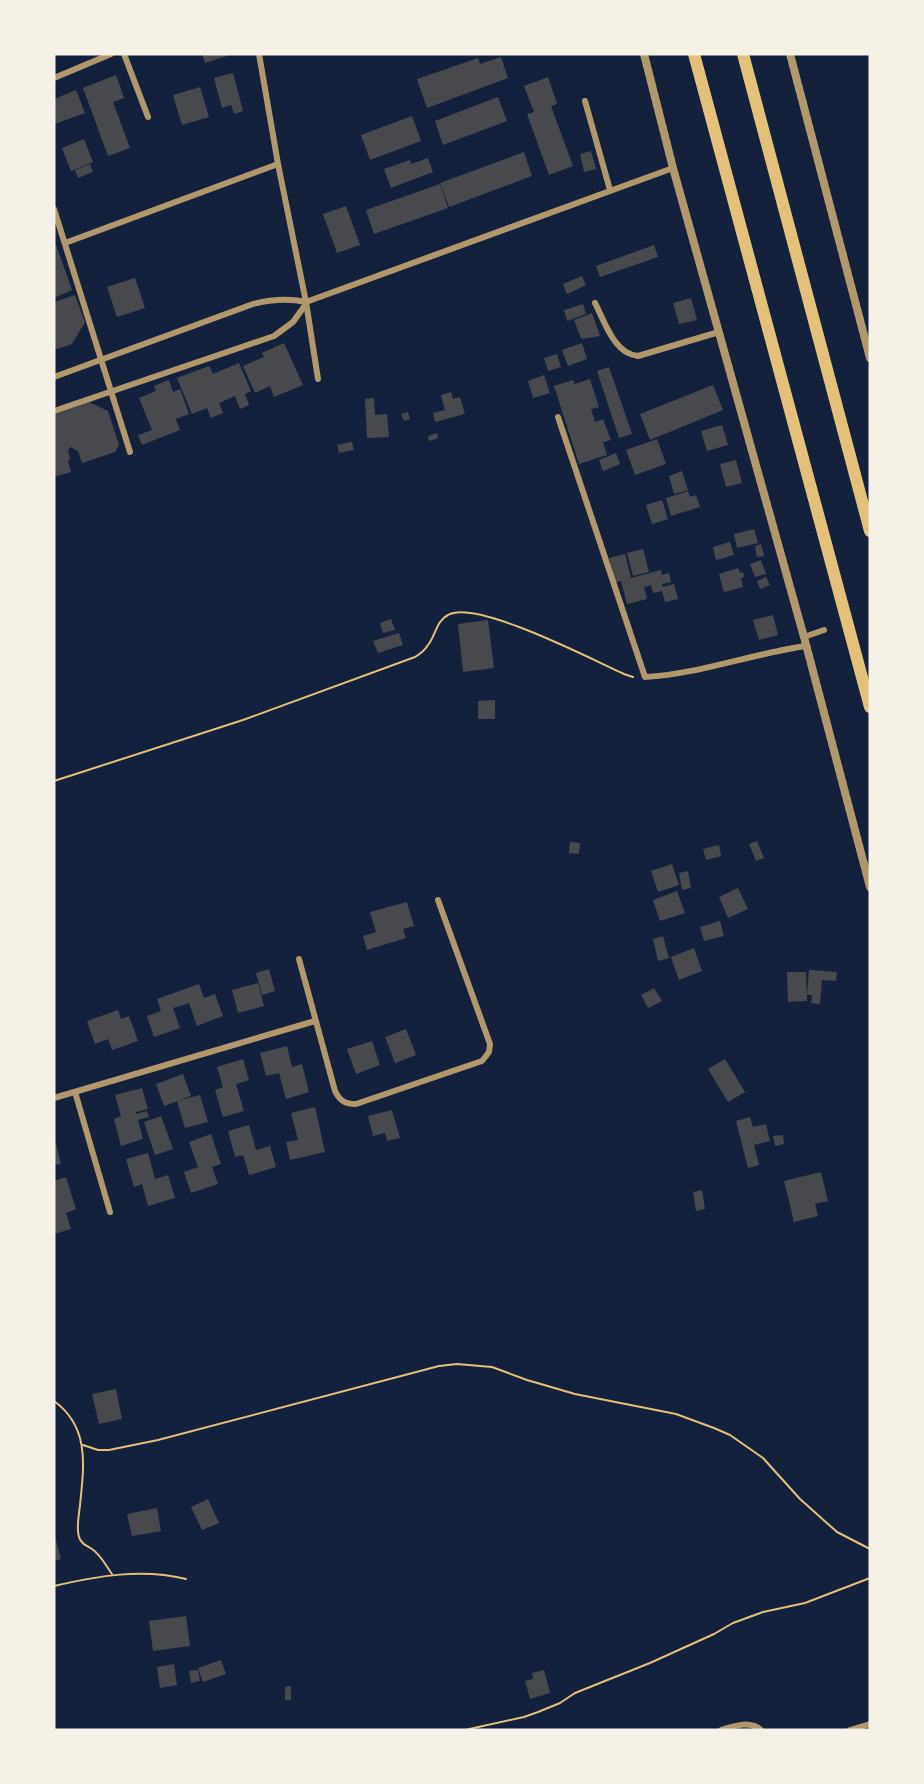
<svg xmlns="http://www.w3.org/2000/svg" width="924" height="1784" font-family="'Titillium Web',sans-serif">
<rect width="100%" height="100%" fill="#14213d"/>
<g fill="#48494c">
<path d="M202,54H226L227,56L205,63Z"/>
<path d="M501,57L508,78L427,108L417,79L478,58L480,64Z"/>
<path d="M233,73L243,111L234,114L231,105L222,108L214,78Z"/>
<path d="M116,75L124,98L113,102L130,148L108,156L83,88Z"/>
<path d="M548,77L557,104L551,106L573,166L549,175L527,114L534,112L524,86Z"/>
<path d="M200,87L209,117L182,125L173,95Z"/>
<path d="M76,90L85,113L55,124L54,99Z"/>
<path d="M498,97L507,121L443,145L435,121Z"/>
<path d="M412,116L421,141L370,160L361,135Z"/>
<path d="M84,139L93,162L71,171L62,148Z"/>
<path d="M591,151L596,169L584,172L580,154Z"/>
<path d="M524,152L532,176L449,207L440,183Z"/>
<path d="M428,158L433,172L391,188L384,169L410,160L411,164Z"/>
<path d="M90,164L93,172L78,178L75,170Z"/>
<path d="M440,184L448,208L374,234L366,210Z"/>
<path d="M346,206L360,245L337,253L323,214Z"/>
<path d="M54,239L72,290L54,298Z"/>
<path d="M654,245L658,257L600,277L596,266Z"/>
<path d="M582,276L586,285L567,294L563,284Z"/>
<path d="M135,278L145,308L117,317L107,287Z"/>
<path d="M75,295L85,322L72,344L54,350V302Z"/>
<path d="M691,298L697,320L679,324L673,303Z"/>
<path d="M583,304L586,314L567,321L564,310Z"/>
<path d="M592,313L600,336L583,339L581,338L574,320Z"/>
<path d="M284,343L303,385L274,397L270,386L255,393L243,366L264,357L262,353Z"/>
<path d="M582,343L587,359L568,366L562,350Z"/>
<path d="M557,354L561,367L548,371L544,358Z"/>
<path d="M239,363L251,391L245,394L249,405L240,409L235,396L219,403L223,413L211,418L207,408L192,414L177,378L209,366L213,374Z"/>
<path d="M609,367L632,434L619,438L597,371Z"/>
<path d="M544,375L550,393L533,398L528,381Z"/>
<path d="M590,379L599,407L591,409L595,422L603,419L611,440L603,442L607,455L579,464L554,386L573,380L575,384Z"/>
<path d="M169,380L173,392L180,389L189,414L176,419L180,430L142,445L138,435L152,430L139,398L156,391L154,386Z"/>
<path d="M713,385L723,410L650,440L640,414Z"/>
<path d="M451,392L453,399L460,397L465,414L435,422L433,413L445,410L441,395Z"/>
<path d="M374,398L375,415L387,414L389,437L367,438L365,399Z"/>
<path d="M89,402L108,411L119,445L115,452L82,463L78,451L70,447L68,451L70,458L68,461L71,472L54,477V414Z"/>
<path d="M408,412L410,419L404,421L401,414Z"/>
<path d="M722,425L728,445L707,451L701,431Z"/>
<path d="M437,433L438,438L429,441L428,436Z"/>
<path d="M657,439L666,464L635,475L626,450Z"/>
<path d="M352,442L354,450L339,453L337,445Z"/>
<path d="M616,453L620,464L603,471L599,460Z"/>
<path d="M736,460L742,483L726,487L720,464Z"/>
<path d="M682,471L688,490L674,494L669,476Z"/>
<path d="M688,491L690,497L696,495L700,507L671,516L666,498Z"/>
<path d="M662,500L668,519L652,524L646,505Z"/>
<path d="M754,529L758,543L737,548L734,534Z"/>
<path d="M730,542L734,555L716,560L713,547Z"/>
<path d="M761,544L764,556L757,557L755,546Z"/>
<path d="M643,549L649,572L633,576L627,553Z"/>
<path d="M625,554L631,578L661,570L662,575L669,573L671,582L662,584L663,587L674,584L678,599L665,602L662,591L653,593L651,585L644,587L647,599L627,604L621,581L616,582L609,558Z"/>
<path d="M761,560L766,574L755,577L750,564Z"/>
<path d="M738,568L740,573L743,572L744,577L741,578L743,587L724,592L719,574Z"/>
<path d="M766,577L770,585L760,589L757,581Z"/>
<path d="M773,615L778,635L759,640L753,620Z"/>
<path d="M391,619L395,630L383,633L380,623Z"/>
<path d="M488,620L494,668L463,672L458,624Z"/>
<path d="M399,633L403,645L378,653L373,641Z"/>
<path d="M495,700V719H478V701Z"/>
<path d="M757,841L764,858L756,861L749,844Z"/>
<path d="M570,842L580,843L579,854L569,853Z"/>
<path d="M719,845L721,856L706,860L703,849Z"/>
<path d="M672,864L679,885L658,892L651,871Z"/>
<path d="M688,871L691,888L682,890L679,873Z"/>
<path d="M738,888L748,909L728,918L719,897Z"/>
<path d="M677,891L685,913L660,921L653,900Z"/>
<path d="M407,902L414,926L403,929L406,938L367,950L363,936L376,932L370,912Z"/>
<path d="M720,921L724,936L704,941L700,927Z"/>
<path d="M663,936L669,958L658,961L653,939Z"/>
<path d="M694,948L702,971L679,980L671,957Z"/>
<path d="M269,969L275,991L262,995L256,973Z"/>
<path d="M809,970L837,972L836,981L822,980L820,1004L811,1003L812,995H807Z"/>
<path d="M787,972H806L807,1001L788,1002Z"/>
<path d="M258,983L264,1006L238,1013L232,990Z"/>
<path d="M199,984L204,998L215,994L223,1016L197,1026L189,1003L173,1008L180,1028L154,1037L147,1016L161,1011L157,999Z"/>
<path d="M654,988L662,1001L648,1008L641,995Z"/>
<path d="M118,1010L121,1019L129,1016L138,1041L112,1050L108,1039L95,1044L87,1021Z"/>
<path d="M406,1029L416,1055L395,1063L385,1037Z"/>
<path d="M372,1041L380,1065L356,1074L347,1049Z"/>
<path d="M287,1046L292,1067L302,1064L309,1092L286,1099L279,1073L266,1076L260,1053Z"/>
<path d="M243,1059L249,1080L236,1084L244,1111L223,1117L215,1090L223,1087L217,1067Z"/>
<path d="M725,1059L745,1092L728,1102L708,1069Z"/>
<path d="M183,1074L191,1096L164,1106L156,1084Z"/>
<path d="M142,1088L148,1109L136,1112V1114L147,1111L149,1117L138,1120L143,1139L121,1146L114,1119L121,1116L115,1095Z"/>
<path d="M200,1095L208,1122L185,1128L177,1101Z"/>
<path d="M315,1107L325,1152L290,1160L286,1142L298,1140L291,1113Z"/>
<path d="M392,1110L400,1138L387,1141L385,1133L373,1136L368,1116Z"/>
<path d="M161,1116L173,1149L155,1155L144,1122Z"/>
<path d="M750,1117L753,1127L766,1124L770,1141L754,1145L759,1165L748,1168L736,1121Z"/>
<path d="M249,1125L256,1150L270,1146L276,1167L249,1175L243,1155L235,1157L228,1131Z"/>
<path d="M211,1134L221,1164L212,1167L218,1184L191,1193L184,1172L198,1167L189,1142Z"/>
<path d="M783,1135L784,1144L775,1146L773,1136Z"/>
<path d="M54,1136L61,1164L54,1165Z"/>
<path d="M148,1153L155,1179L168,1175L175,1198L148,1206L142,1184L134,1187L126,1159Z"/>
<path d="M821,1172L828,1201L815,1204L818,1216L794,1222L784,1181Z"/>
<path d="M66,1177L76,1209L66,1213L71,1229L54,1234V1181Z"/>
<path d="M702,1190L705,1209L696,1211L693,1192Z"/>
<path d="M116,1389L122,1419L99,1424L92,1394Z"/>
<path d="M208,1499L219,1523L202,1530L191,1507Z"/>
<path d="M157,1508L161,1531L132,1536L127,1514Z"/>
<path d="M55,1537L61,1559L54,1561V1538Z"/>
<path d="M186,1616L190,1646L153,1651L149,1621Z"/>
<path d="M221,1660L226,1674L203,1682L198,1668Z"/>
<path d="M174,1664L177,1685L160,1688L157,1667Z"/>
<path d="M198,1670L200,1681L191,1683L189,1671Z"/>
<path d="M544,1670L550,1693L530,1699L525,1681L533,1679L532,1673Z"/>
<path d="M291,1686V1700H285V1687Z"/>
</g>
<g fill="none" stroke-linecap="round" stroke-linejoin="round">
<g stroke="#e5c07b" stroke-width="2">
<path d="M54,781L243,720L415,657C420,654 425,650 428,645C436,635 436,621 448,615C476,599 593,660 624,674L633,677"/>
<path d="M54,1401C90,1427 84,1466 80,1505C79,1515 76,1528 79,1537C81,1544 87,1546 92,1549C101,1555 106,1566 112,1574"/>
<path d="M83,1445L98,1450H109L158,1440L439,1366L457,1364L492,1367L527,1380L575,1394L676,1414L714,1428L730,1435L763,1458L800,1499L837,1532L870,1549"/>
<path d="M54,1586C97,1576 142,1568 186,1579"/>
<path d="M465,1730L524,1717L538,1712L560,1703L575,1693L650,1663L714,1634L733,1623L763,1612L805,1603L870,1578"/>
</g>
<g stroke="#b1986c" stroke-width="6">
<path d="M124,54L148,117"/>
<path d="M259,54L278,164L306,302L318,379"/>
<path d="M54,78L111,54"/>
<path d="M585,101L610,190"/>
<path d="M54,209L130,452"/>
<path d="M65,243L278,164"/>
<path d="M595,303C605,322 614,354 638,356L719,332"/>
<path d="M54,377L253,304C272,299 288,298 306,302L673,168"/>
<path d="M54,411L274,336L293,322L306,304"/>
<path d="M558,417L645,677C699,674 752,654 805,646"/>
<path d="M804,637L824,630"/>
<path d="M299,959L335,1091C340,1101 345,1104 356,1104L482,1061L489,1052L490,1044L438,900"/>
<path d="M75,1092L110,1212"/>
<path d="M54,1098L315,1021"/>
<path d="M721,1730C734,1726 750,1720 761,1730"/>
<path d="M850,1730L870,1724"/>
</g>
<g stroke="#b1986c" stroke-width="8">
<path d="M644,54L673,168L804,637L870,887"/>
<path d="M790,54L870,358"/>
</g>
<g stroke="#e5c07b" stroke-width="12">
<path d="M694,54L870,707"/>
<path d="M743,54L870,531"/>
</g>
</g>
<rect width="924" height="1784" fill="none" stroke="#f6f1e7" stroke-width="111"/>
</svg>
